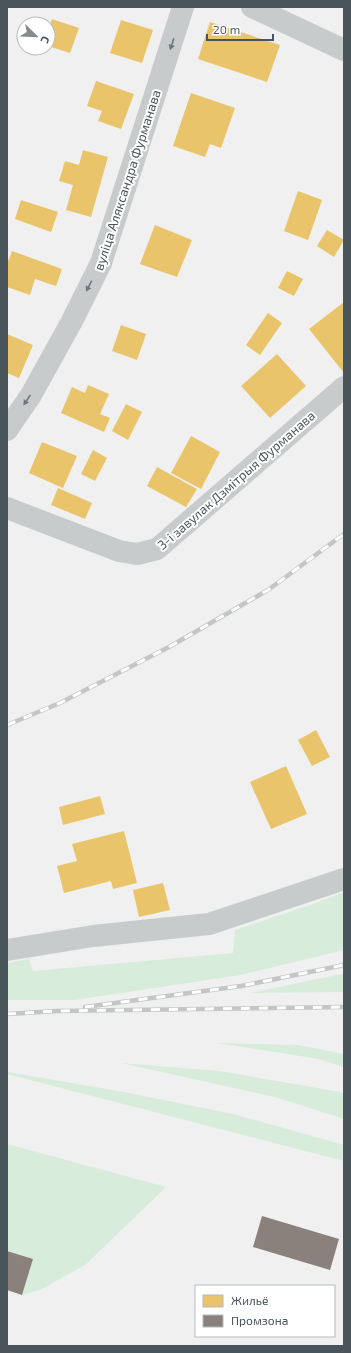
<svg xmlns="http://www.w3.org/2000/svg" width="351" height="1353" font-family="'Exo 2',sans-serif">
<rect width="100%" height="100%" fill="#f0f0f0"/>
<g fill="#d7ecdb">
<path d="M344,892V950L241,975L75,1000H7V963L29,959L33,971L233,953L235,930L313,904Z"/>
<path d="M344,973V992L251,993L332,976Z"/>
<path d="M217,1043L298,1045L344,1054V1067L319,1059Z"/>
<path d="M121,1063L220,1071L340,1092L344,1094V1119L275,1097Z"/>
<path d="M7,1072L124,1092L233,1114L344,1145V1161L7,1074Z"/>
<path d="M7,1144L166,1187L85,1265L40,1290L22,1295L33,1259L7,1251Z"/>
</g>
<g fill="#e9c46a">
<path d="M52,19L79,28L70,53L48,46V31Z"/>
<path d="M121,20L153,30L142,63L110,53Z"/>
<path d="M210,22L280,45L267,82L198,59Z"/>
<path d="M96,81L134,94L121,129L98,121L102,111L87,106Z"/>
<path d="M191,93L235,108L221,148L210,144L205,157L173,146Z"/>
<path d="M83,150L108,157L91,217L66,210L73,185L59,181L65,161L79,165Z"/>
<path d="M298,191L322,200L308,240L284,231Z"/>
<path d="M21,200L58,212L51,232L15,219Z"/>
<path d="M155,225L192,240L177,277L140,264Z"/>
<path d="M327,230L344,240L334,257L317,246Z"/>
<path d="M12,251L62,269L56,286L35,279L30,295L7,287V264Z"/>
<path d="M287,271L303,279L294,296L278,288Z"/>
<path d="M344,302V373L309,329Z"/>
<path d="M268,313L282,323L260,355L246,345Z"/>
<path d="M121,325L146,334L137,360L112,351Z"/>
<path d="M7,334L33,345L19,378L7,373Z"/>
<path d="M277,354L306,386L270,418L241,386Z"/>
<path d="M88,385L109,394L100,414L110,418L104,432L61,413L72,387L85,393Z"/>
<path d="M126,404L142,412L128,440L112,431Z"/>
<path d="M191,436L220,452L201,489L171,473Z"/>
<path d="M42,442L77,456L63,488L29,473Z"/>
<path d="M93,450L107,458L95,481L81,474Z"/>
<path d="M157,467L197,489L186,507L147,486Z"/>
<path d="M58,488L92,503L85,519L51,505Z"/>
<path d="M316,730L330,757L312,766L298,740Z"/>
<path d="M286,766L307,814L271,829L250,782Z"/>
<path d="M100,796L105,814L63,825L59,807Z"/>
<path d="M124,831L137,883L113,889L111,881L64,893L57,866L77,861L72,844Z"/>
<path d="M163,883L170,910L139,917L133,890Z"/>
</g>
<g fill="#8a817c">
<path d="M262,1216L339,1239L330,1270L253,1247Z"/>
<path d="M7,1251L33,1259L22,1295L7,1290Z"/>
</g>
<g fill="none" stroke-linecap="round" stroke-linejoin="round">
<g stroke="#c8cbcb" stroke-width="22">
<path d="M252,7L344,50"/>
<path d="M7,430L31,395L72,321L101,263L183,7"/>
<path d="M7,508L119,551L137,554L157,549L344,387"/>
<path d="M7,950L93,936L209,924L344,879"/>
</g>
<defs>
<g id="rail">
<path d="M7,725L60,703L169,647L268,590L344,534"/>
<path d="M85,1007L241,986L344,965"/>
<path d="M7,1014L57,1011L344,1007"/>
</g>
</defs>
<use href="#rail" stroke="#c4c6c6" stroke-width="4.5"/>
<use href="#rail" stroke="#fff" stroke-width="3" stroke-dasharray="9" stroke-linecap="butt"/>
</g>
<defs><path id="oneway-solid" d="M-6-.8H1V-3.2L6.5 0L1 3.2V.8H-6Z"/></defs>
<g fill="#6f787c">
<use href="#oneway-solid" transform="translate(172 44) rotate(108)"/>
<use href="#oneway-solid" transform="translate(89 286) rotate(117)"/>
<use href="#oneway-solid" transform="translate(27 400) rotate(124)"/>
</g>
<g text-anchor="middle" stroke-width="4" stroke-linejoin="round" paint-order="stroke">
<g font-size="13" fill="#49555a" stroke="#fff">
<text transform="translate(127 180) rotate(-72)" y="5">вуліца Аляксандра Фурманава</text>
<text transform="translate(236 480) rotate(-41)" y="5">3-і завулак Дзмітрыя Фурманава</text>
</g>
</g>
<rect width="351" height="1353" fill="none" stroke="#49555a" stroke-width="16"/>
<rect x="195" y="1285" width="140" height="52" fill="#ffffff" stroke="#b6bbbd"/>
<rect x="203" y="1295" width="20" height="12" fill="#e9c46a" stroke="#b6bbbd"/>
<text x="231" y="1305" font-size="12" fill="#49555a">Жильё</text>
<rect x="203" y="1315" width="20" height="12" fill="#8a817c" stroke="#b6bbbd"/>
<text x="231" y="1325" font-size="12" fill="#49555a">Промзона</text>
<g transform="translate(36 36) rotate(113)"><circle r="19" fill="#ffffff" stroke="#b6bbbd"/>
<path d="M0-3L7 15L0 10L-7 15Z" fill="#838b8e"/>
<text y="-6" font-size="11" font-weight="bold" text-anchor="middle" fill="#49555a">С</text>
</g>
<path d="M207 34v6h66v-6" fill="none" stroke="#49555a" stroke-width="2"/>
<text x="213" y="34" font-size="12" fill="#49555a" stroke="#ffffff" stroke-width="3" paint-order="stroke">20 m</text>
</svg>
